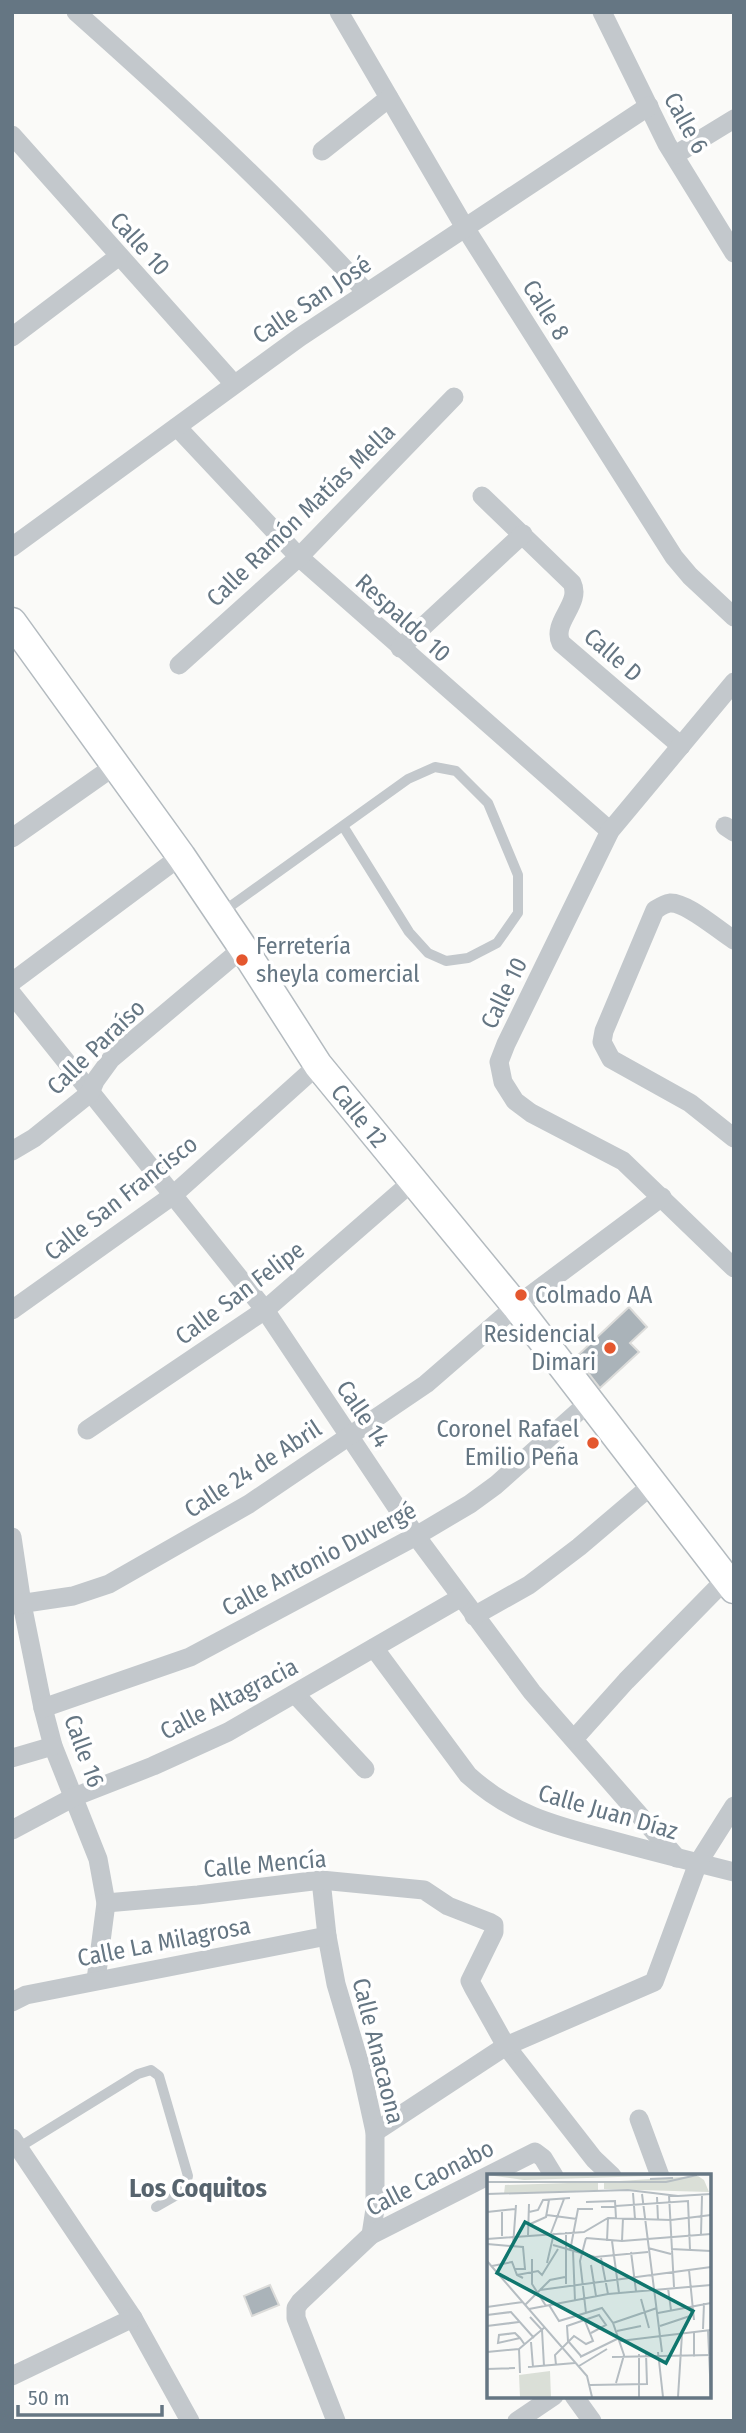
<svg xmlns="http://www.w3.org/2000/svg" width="746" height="2433" font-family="'Fira Sans Condensed',sans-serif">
<rect width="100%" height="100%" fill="#fafaf8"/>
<g fill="#aab3b9" stroke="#dcdcda" stroke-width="2">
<path d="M629,1307L647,1327L630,1343L639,1352L600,1388L576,1357Z"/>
<path d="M270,2285L279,2305L252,2316L244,2296Z"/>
</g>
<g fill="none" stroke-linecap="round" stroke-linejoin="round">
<defs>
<path id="secondary" d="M12,622L181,856L243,948L318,1065L516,1306L734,1589"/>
</defs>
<use href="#secondary" stroke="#b3babf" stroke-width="31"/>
<g stroke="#c3c8cc" stroke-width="10">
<path d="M221,913L408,779L435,767L456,771L488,803L518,875V913L497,943L468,958L446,961L428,953L409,932L343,826"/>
<path d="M18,2148L138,2074L151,2070L159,2076L188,2176L184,2191L156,2207"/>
</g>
<g stroke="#c3c8cc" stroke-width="19">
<path d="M76,12C176,101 276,193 366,292"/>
<path d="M339,12L464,226L674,557L690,576L734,617"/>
<path d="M602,12L667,144L734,253"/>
<path d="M12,135L234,384"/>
<path d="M322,151L389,98"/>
<path d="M675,155L734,119"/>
<path d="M12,337L118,257"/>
<path d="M177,427L299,557L610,831"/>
<path d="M482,496L572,583C582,604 551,622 561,643L681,746"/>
<path d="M12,547L300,337L649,106"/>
<path d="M400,648L523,534"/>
<path d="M179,665L299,557L454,397"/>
<path d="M734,682L610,831L506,1044L499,1062L503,1082L515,1101L531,1113L623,1161L734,1268"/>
<path d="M725,826L734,832"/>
<path d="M12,838L116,765"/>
<path d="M734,940C719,931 687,902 670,903C664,904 660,907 655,910L604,1031L602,1042L611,1059L690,1103L734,1138"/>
<path d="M12,982L181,856"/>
<path d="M12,994L265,1310L416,1536L532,1692L677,1858"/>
<path d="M12,1151L34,1138L90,1093L95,1081L111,1059L243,948"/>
<path d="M12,1310L172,1196L318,1065"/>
<path d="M87,1430L265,1310L413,1181"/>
<path d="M12,1537L22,1604L43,1708L53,1746L98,1859L106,1903L96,1980"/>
<path d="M12,1605L73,1596L109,1584L249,1504L426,1384L516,1306L662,1197"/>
<path d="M474,1616L529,1585L579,1547L652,1485"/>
<path d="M374,1648L468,1775C513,1816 557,1826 614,1841C654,1852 694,1862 734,1872"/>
<path d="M295,1694L365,1769"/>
<path d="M43,1708L190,1657L416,1536L470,1504L496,1485L589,1402"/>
<path d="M574,1739L626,1681L726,1579"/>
<path d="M12,1758L53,1746"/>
<path d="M12,1830L74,1797L153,1766L228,1732L460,1598"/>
<path d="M321,1880L327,1936L336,1984L361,2068L375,2132V2209L371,2235"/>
<path d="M106,1903L198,1895L321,1880L424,1890L448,1906L489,1922L494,1925V1932L470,1981L473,1987L506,2046L594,2159L612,2176"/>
<path d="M12,2002L26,1995L327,1936"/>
<path d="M639,2119L660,2176"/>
<path d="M375,2132L506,2046L654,1982L698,1863L734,1806"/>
<path d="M12,2138L133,2318L190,2421"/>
<path d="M12,2376L133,2318"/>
<path d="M574,2396L592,2421"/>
<path d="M336,2421L296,2318V2308L300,2302L371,2235L535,2152L543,2158L554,2176"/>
<path d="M517,2421L554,2396"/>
</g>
<use href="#secondary" stroke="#fff" stroke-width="28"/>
</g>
<g fill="#e4572e" stroke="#fff" stroke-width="2.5">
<circle cx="242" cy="960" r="7"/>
<circle cx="521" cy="1295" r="7"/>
<circle cx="610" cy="1348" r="7"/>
<circle cx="593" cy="1443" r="7"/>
</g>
<g text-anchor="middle" stroke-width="7" stroke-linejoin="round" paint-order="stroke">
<g font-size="24" fill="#657683" stroke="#fff">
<text transform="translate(686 123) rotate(61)" y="8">Calle 6</text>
<text transform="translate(140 244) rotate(48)" y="8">Calle 10</text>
<text transform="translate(312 300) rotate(-34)" y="8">Calle San José</text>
<text transform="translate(546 310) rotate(58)" y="8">Calle 8</text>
<text transform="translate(301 515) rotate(-44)" y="8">Calle Ramón Matías Mella</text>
<text transform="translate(403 618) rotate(42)" y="8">Respaldo 10</text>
<text transform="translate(613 655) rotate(41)" y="8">Calle D</text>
<text transform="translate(504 993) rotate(-64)" y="8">Calle 10</text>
<text transform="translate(96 1047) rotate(-44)" y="8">Calle Paraíso</text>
<text transform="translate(359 1116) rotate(51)" y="8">Calle 12</text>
<text transform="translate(121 1198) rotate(-38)" y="8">Calle San Francisco</text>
<text transform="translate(240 1293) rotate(-37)" y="8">Calle San Felipe</text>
<text transform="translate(363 1414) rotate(56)" y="8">Calle 14</text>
<text transform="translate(253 1469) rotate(-33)" y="8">Calle 24 de Abril</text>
<text transform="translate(319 1559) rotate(-28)" y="8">Calle Antonio Duvergé</text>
<text transform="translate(229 1699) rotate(-27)" y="8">Calle Altagracia</text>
<text transform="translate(84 1751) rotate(70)" y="8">Calle 16</text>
<text transform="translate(608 1812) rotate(16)" y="8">Calle Juan Díaz</text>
<text transform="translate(265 1864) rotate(-5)" y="8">Calle Mencía</text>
<text transform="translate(164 1942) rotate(-11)" y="8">Calle La Milagrosa</text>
<text transform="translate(378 2051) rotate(76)" y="8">Calle Anacaona</text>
<text transform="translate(430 2178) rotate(-27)" y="8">Calle Caonabo</text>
</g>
<g font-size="24" fill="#657683" stroke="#fff" text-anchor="start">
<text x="256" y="954">Ferretería<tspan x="256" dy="28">sheyla comercial</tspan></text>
<text x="535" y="1303">Colmado AA</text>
<text x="596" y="1342" text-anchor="end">Residencial<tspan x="596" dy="28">Dimari</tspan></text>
<text x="579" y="1437" text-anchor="end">Coronel Rafael<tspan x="579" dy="28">Emilio Peña</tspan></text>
</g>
<g font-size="26" font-weight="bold" fill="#57646e" stroke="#fff">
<text x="198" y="2197">Los Coquitos</text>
</g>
</g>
<g transform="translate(487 2174)">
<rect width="224" height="224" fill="#fafaf8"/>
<path d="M0,1H194L37,6ZM211,2L217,6L222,18L117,15V8ZM111,8V16L17,20L18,11ZM63,197L64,223H33L32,201Z" fill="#dadfd7"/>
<path fill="none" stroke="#b5bdc2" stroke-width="2" d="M163,5L186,4M0,8H179L210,1M146,19L148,45M0,20L141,16L191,22L224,20M155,20L175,178M182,21L187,113M170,23L171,46M99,28L128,27L129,44M114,33L201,27L203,76M0,38L28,35M42,38L51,36L56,26L83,24M60,41L90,45M41,51L59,43L62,26M64,59L77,25M214,60L215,22M41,61L42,30M15,62V36M99,64L135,67L224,60M99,64L93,87L99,139M0,65L97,58L121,44L184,46L224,41M120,67L121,44M125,67L132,119M135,67L136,44M0,70L36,73L38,95H27M66,71L108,83L161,78M26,72L29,31M161,74L184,80M184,75L224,77M83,77L91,35H106M86,77L88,127M144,78L149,117M114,84L121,120M45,85V110L59,132M0,87L100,202L105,223M60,89L67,59M104,91L109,122M5,92L25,88L30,101L36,104M202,96L207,146M30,101L51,97L55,101L71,75M79,110V58M181,114L184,136M53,116L224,93M154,125L162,154M38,131L63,106L78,103M62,131L72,147L115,134L126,149L137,181L129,209M0,133L36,128M42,135L121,120L224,111M171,139L224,129M0,141L24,138L47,164M43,143L55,156L57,192M126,149L170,134M0,152L32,148M173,152L206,141M216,155L217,129M221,156L224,223M130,157L154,152M207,159V183M33,164L11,169L12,161L28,159L33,164L38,171M133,167L224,156M44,168L46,193M32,175L33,199M0,178L32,175L58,153M171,178L176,223M152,180V223M94,182L81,167L80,152L112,141L119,151L104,159M93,183L132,164M125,183L224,181M69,191L68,181L87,162L99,170L106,167L98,147M92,192L120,175M41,193L88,189M0,195L28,194M103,211L160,210L159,179M191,223L195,160"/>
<path fill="#0f766e" fill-opacity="0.15" stroke="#0f766e" stroke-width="3.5" d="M38,48L206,137L179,189L10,99Z"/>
<rect width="224" height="224" fill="none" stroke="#657683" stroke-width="3.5"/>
</g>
<rect width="746" height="2433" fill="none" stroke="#657683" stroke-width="28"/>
<path d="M18 2405v10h144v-10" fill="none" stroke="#657683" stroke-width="3.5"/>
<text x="28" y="2405" font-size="21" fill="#657683" stroke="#ffffff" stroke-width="5" paint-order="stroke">50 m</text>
</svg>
